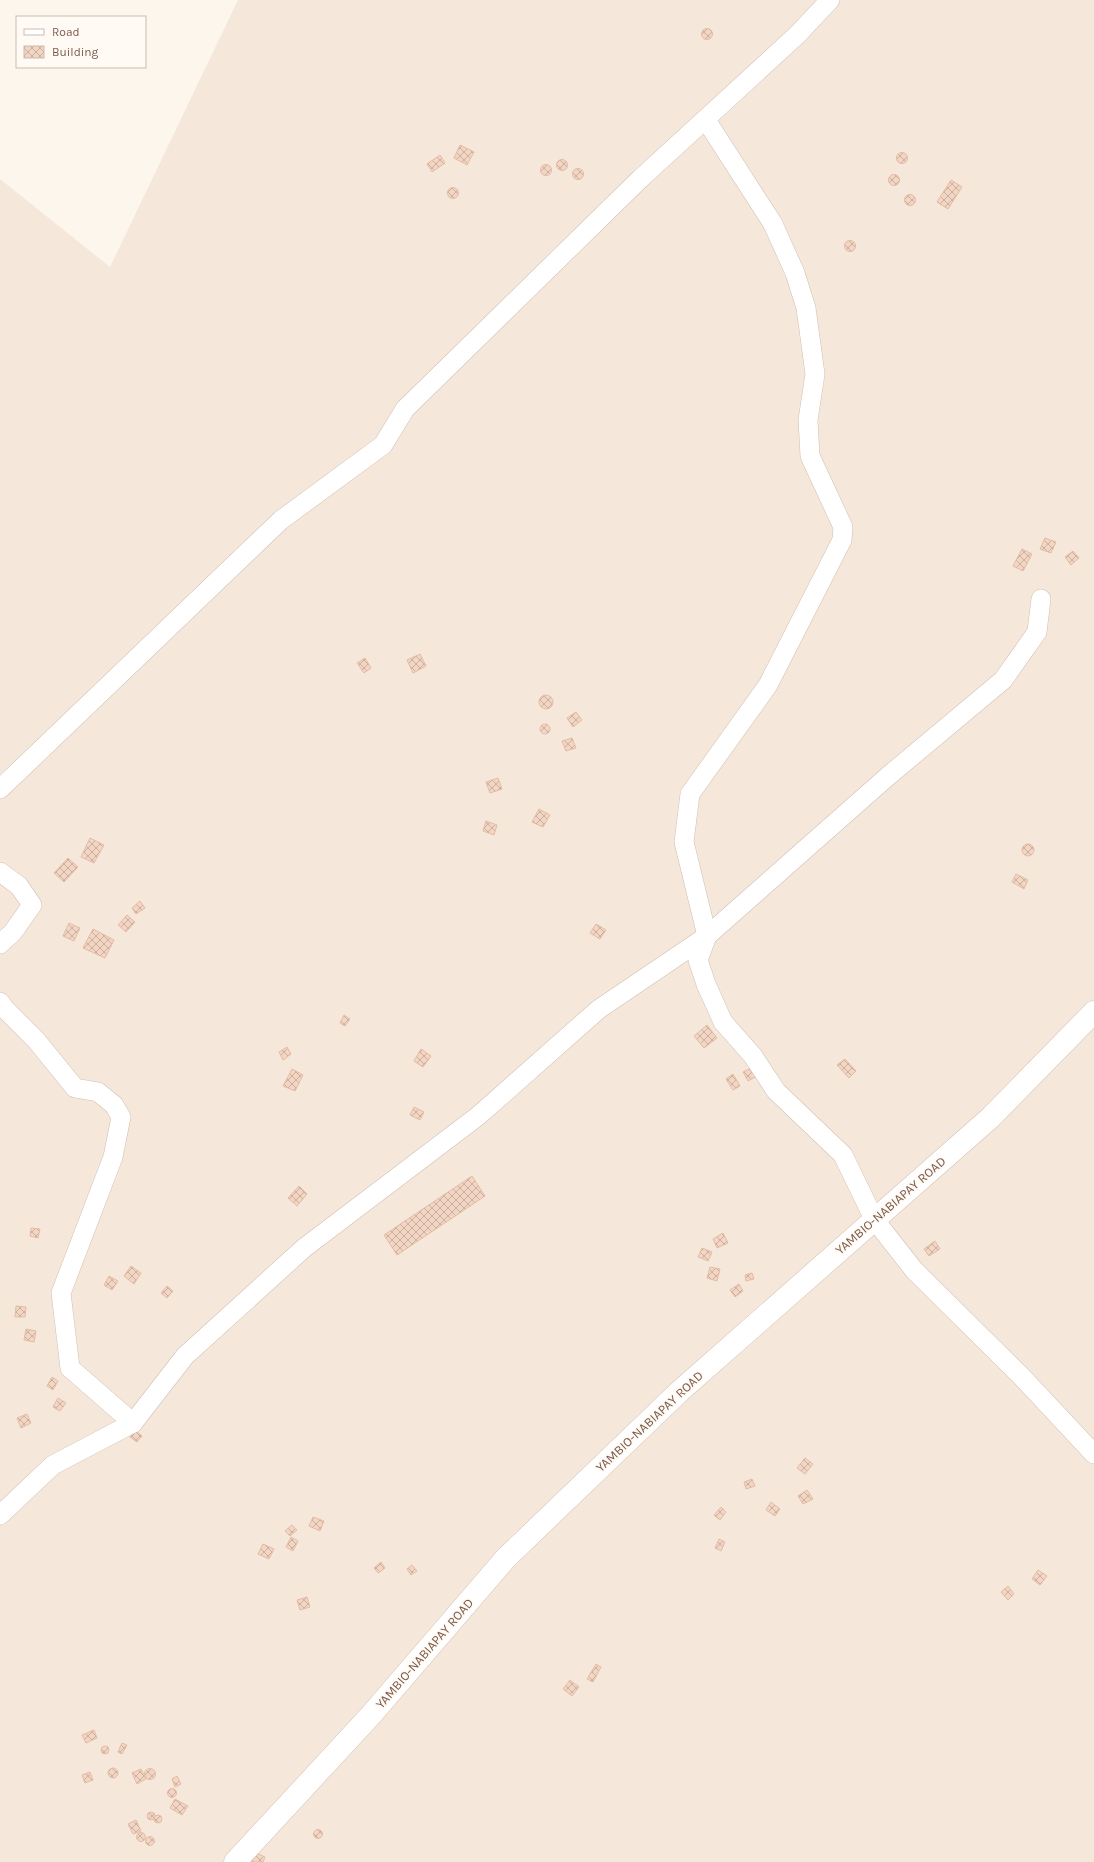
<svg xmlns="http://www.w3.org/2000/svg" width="1094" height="1862" font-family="Karla,sans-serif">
<defs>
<pattern id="building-cross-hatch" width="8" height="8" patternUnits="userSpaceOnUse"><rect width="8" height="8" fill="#f3d5c3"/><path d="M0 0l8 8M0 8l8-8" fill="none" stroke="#cab0a1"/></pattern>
</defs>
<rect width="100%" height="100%" fill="#fdf6ec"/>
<path fill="#f5e8da" d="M238,0H1094V1862H0V179L110,267Z"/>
<g fill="url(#building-cross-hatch)" stroke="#e6bba3">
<circle cx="707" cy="34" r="5.5"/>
<path d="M460,145L474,152L467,165L454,158Z"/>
<circle cx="902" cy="158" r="5.5"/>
<path d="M440,155L445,163L432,172L427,164Z"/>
<circle cx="562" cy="165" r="5.5"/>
<circle cx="546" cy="170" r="5.5"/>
<circle cx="578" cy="174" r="5.5"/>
<circle cx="894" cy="180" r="5.5"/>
<path d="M951,180L962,187L948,209L937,202Z"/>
<circle cx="453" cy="193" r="5.5"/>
<circle cx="910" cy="200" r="5.5"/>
<circle cx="850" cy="246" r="5.5"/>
<path d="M1045,538L1056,542L1051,553L1040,549Z"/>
<path d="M1022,549L1032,554L1023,571L1013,566Z"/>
<path d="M1073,551L1079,558L1071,565L1065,557Z"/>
<path d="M420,654L426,666L413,673L407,660Z"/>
<path d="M365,658L371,668L364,673L357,663Z"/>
<circle cx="546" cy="702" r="7"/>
<path d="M576,712L582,720L573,727L567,718Z"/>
<circle cx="545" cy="729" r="5"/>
<path d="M572,738L576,748L566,751L562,741Z"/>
<path d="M498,778L502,789L490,793L486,782Z"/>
<path d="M539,809L550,815L543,827L532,822Z"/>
<path d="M486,821L497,825L494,835L483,831Z"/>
<path d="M90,838L104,845L94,863L81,857Z"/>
<circle cx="1028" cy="850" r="6"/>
<path d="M68,858L78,867L64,882L54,873Z"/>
<path d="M1016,874L1028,880L1024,889L1012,882Z"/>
<path d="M140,901L145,908L136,914L132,908Z"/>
<path d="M127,915L135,922L126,932L118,925Z"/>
<path d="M69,923L80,928L74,941L63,936Z"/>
<path d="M596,924L606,930L600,939L590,933Z"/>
<path d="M93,929L114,940L105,958L83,948Z"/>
<path d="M344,1015L350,1019L345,1026L340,1023Z"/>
<path d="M707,1025L717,1038L704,1048L694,1036Z"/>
<path d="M287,1047L291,1054L283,1060L279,1052Z"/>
<path d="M421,1049L431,1056L423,1067L414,1061Z"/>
<path d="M845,1059L856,1071L849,1078L837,1065Z"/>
<path d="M753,1067L757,1076L748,1081L743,1072Z"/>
<path d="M292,1069L303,1075L295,1091L283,1086Z"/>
<path d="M733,1074L740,1086L733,1090L726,1079Z"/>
<path d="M414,1107L424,1112L420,1120L410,1115Z"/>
<path d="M472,1176L485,1196L397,1255L384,1235Z"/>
<path d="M299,1186L307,1194L297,1206L288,1198Z"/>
<path d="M31,1228L40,1229L38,1238L30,1236Z"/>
<path d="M723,1233L728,1243L717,1248L713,1239Z"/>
<path d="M935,1241L940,1249L929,1256L924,1249Z"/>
<path d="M702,1248L712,1252L708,1261L698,1257Z"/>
<path d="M131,1266L141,1273L134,1284L124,1276Z"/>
<path d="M710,1267L720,1269L717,1281L707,1278Z"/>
<path d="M752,1273L754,1279L746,1281L745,1275Z"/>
<path d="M109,1276L118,1281L112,1290L104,1285Z"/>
<path d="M739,1284L743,1291L735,1297L730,1290Z"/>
<path d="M167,1286L173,1291L167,1298L161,1293Z"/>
<path d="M16,1306L26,1307L25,1317H15Z"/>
<path d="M26,1329L36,1331L34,1342L24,1340Z"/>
<path d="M52,1377L58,1381L53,1390L47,1386Z"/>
<path d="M58,1398L66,1403L60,1411L53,1407Z"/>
<path d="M27,1414L31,1423L21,1428L17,1418Z"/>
<path d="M136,1431L142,1436L137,1442L130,1437Z"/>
<path d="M805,1458L813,1464L805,1474L797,1468Z"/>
<path d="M752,1479L755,1486L746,1489L744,1482Z"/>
<path d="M807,1490L813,1499L803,1504L798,1496Z"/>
<path d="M771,1502L780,1509L775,1516L766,1510Z"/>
<path d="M721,1507L726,1512L720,1520L714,1515Z"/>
<path d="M313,1517L324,1521L320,1531L309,1526Z"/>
<path d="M292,1525L297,1530L290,1536L285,1531Z"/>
<path d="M291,1537L298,1541L293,1551L286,1547Z"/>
<path d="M719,1539L725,1542L721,1551L715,1548Z"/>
<path d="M263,1544L274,1549L269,1559L258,1554Z"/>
<path d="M381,1562L385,1568L378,1573L374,1568Z"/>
<path d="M412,1565L417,1571L411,1575L407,1569Z"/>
<path d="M1038,1570L1047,1576L1040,1585L1032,1579Z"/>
<path d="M1008,1586L1014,1594L1008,1600L1001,1592Z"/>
<path d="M307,1597L310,1607L300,1610L297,1600Z"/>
<path d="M596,1664L601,1667L593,1682L587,1679Z"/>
<path d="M570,1680L579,1687L572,1696L563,1689Z"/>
<path d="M94,1730L97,1738L86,1743L82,1735Z"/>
<path d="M122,1743L127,1745L122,1754L118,1752Z"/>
<circle cx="105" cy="1750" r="4"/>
<circle cx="113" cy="1773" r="5"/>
<circle cx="150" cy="1774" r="5.5"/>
<path d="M141,1769L146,1779L137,1784L132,1773Z"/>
<path d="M90,1772L93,1780L85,1783L82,1775Z"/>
<path d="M177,1776L181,1784L175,1787L172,1779Z"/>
<circle cx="172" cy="1793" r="4.5"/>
<path d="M175,1799L188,1806L182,1815L170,1808Z"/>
<circle cx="151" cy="1816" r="4"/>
<circle cx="158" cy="1819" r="4"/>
<path d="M136,1820L141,1831L133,1834L128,1824Z"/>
<circle cx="318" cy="1834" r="4.5"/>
<circle cx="141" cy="1837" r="4.5"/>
<circle cx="150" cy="1841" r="4.5"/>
<path d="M252,1851L265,1857L263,1862H247Z"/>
</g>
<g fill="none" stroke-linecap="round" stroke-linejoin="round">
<defs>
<g id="street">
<path d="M706,120L773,224L795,273L806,308L815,374L808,420L810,456L843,527L842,540L768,685L690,794L684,842L707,936L698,960L706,984L723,1022L753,1056L776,1091L843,1155L874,1219L914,1270L1021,1376L1094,1454"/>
<path d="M0,789L281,520L383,445L405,409L640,179L797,35L830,0"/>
<path d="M0,872L19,886L32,905L13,932L0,944"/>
<path d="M0,1002L5,1009L36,1040L75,1088L98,1092L114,1105L121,1117L113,1157L61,1293L70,1368L133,1423"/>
<path d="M0,1515L53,1465L133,1423L185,1356L304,1248L478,1116L599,1009L707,936L887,777L1003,680L1037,632L1041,599"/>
</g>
<path id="secondary" d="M235,1862L371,1715L506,1558L680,1391L990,1118L1094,1012"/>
</defs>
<use href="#street" stroke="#d1beb0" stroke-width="20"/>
<use href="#secondary" stroke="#d6c0b0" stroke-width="23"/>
<use href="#street" stroke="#fff" stroke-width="19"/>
<use href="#secondary" stroke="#fff" stroke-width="22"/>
</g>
<g text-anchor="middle" stroke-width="3.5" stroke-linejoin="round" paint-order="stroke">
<g font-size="13" fill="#7a5c4d" stroke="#fffaf3">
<text transform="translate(890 1205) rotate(-41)" y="5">YAMBIO-NABIAPAY ROAD</text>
<text transform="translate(649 1421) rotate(-43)" y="5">YAMBIO-NABIAPAY ROAD</text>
<text transform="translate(424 1653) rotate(-49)" y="5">YAMBIO-NABIAPAY ROAD</text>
</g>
</g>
<rect x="16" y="16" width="130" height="52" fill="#fffaf3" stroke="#cabbb1"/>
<rect x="24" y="29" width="20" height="6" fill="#ffffff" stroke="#cabbb1"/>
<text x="52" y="36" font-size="12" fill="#7a5c4d">Road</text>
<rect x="24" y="46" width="20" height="12" fill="url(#building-cross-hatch)" stroke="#cabbb1"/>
<text x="52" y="56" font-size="12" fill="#7a5c4d">Building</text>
</svg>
